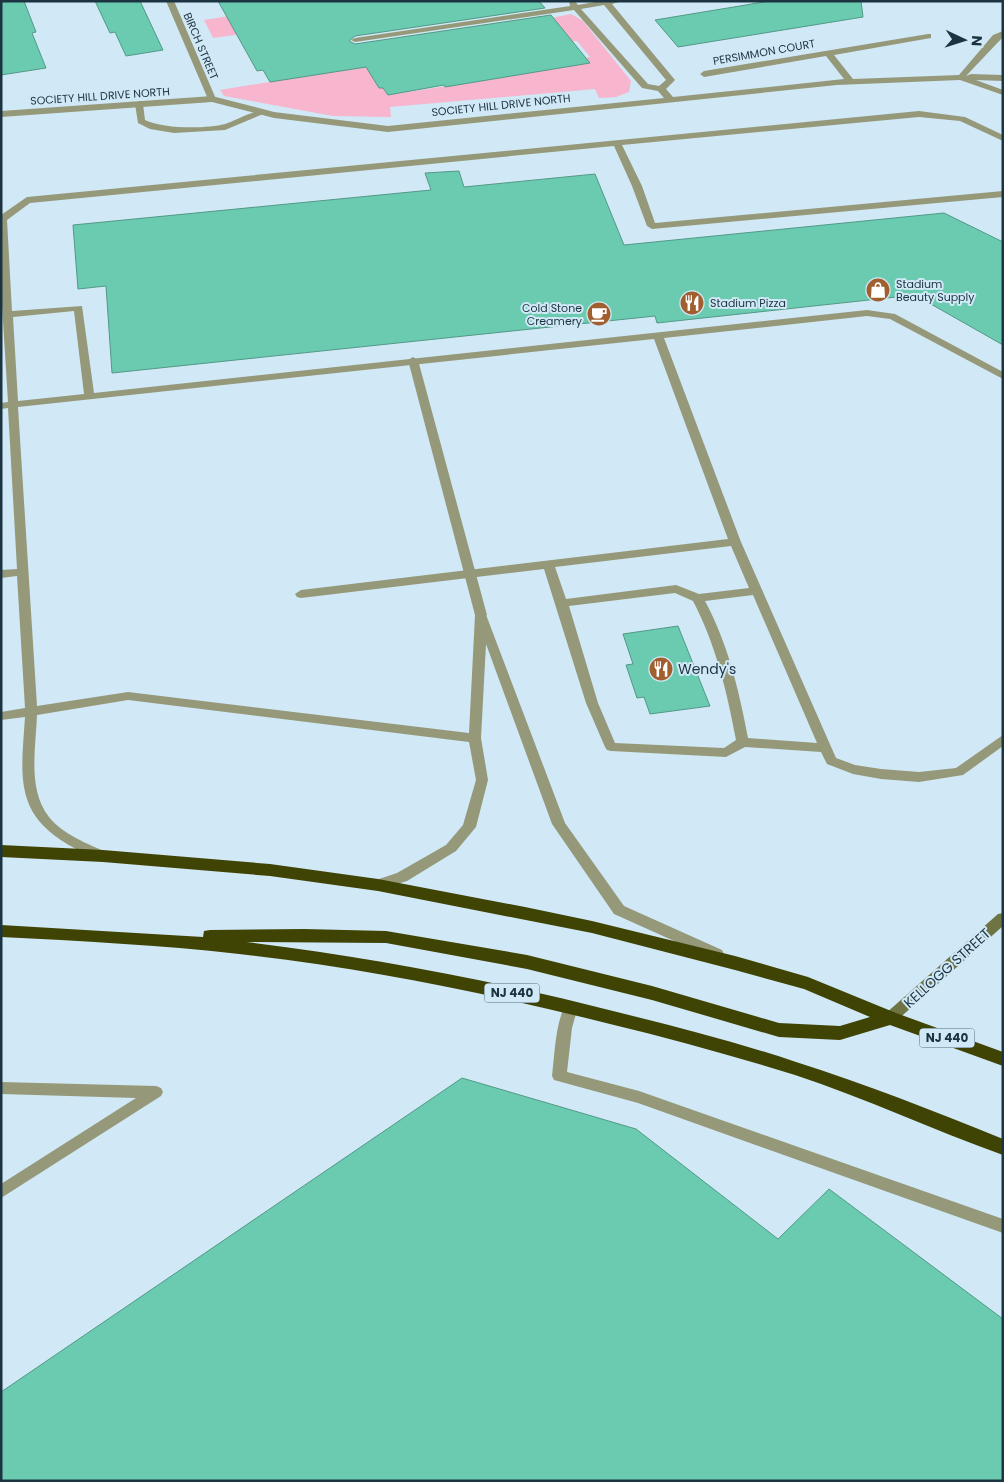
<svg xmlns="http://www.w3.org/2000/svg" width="1004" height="1482" font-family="Poppins,sans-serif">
<rect width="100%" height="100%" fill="#d1e8f6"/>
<path fill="#f7b5ce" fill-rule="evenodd" d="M286,7L335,28L353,58L571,14L583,21L631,81L629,92L616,97L599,98L595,89L390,107L391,117L333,116L224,96L220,90L324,73L242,34L213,38L204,20ZM572,41H577L590,57L506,77L388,95L383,88H379L371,75Z"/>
<g fill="#6acbb1" stroke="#529986">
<path d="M1,1H24L36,32L32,33L46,68L1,75Z"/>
<path d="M95,1H140L163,50L126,56L115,32L110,33Z"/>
<path d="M218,1H539L545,8L355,36L349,41L355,44L551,15L590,63L445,87L444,85L388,95L383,88H379L366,67L270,82L263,70L257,71Z"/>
<path d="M770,1H861L863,17L678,47L655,20Z"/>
<path d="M459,171L464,187L595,174L624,245L944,213L1003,242V345L915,295L657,323L655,316L112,373L106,286L78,289L73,225L431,190L425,173Z"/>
<path d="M678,626L710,706L650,714L644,697L637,698L626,665L633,664L623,634Z"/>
<path d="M462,1078L636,1129L778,1239L829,1189L1003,1319V1481H1V1392Z"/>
</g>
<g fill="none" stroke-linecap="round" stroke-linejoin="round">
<g fill="#959979" fill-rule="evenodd">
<path d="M166,1H174L216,99L215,101L208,99Z"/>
<path d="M139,101L143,104L145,120C163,129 206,129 225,124C235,121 261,106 268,112L225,130L174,133L150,129L138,123L135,104Z"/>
<path d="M919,111L965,117L1003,135V141L960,121L919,117L622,145L642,186L655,223L1003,191V197L652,229L647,226L632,186L614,146L30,203L7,220L12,311L82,306L94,393L867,310L895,314L1003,372V379L890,319L867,316L664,338L741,542L836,758L855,765L881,769L919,772L956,768L1003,735V746L963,775L919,782L881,779L853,774L827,764L821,752L745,747L726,757L611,751L607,750L605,747L586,703L544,569L301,598L297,597L295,594L301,590L728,539L654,339L18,407L37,706L128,692L469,733L475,615L477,612H485L565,823L602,875L624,906L722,950L724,954L722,958L717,959L712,958L614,914L552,824L486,644L481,738L488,780L476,827L456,851L407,881L378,890L373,889L371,885L373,881L397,873L446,845L463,825L476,780L469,742L128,700L37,715C36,747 27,789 49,817C62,834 88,844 108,853L110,856L108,859C98,863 85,853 76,849C13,816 21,778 25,717L1,720V712L25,708L17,576L1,578V570L17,569L8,408L1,409V403L8,402L1,289V215L27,197ZM74,311L84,394L18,401L13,317ZM731,546L749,588L699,594L676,585L566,599L555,567ZM675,593L693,601C716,645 727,692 736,740L724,748L615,743L598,703L569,606ZM753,595L817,743L748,738C739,690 728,644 705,601Z"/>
<path d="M571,1001L576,1003L578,1007L572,1028L567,1072L639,1091L1003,1219V1233L638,1103L554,1080L552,1076C555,1052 555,1025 566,1003Z"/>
<path d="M1,1082L156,1086L161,1088L163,1092L161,1096L1,1198V1184L136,1098L1,1094Z"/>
</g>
<g fill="#959979" fill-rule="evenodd">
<path d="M569,1H575L578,5L600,1H622L612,4L675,80L666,89L673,97L844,79L826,56L704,77L700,74L704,71L928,34H931V38L834,55L853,79L959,75L993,35L1003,31V37L966,76L971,74L1003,75V81L976,80L1003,90V95L960,80L837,85L388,132L274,118L212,102L1,117V111L212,96L274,112L388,126L664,98L658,91L642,88L574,10L355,42L351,40L355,38L570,6ZM604,5L666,80L659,86L648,84L581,9Z"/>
<path d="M413,357L418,360L487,615L481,619L475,615L408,360Z"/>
</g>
<path fill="#6f7445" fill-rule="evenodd" d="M1003,913V926L895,1022L890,1024L885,1022L883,1018L885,1014L998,914Z"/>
<path fill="#3f4303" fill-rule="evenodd" d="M1,845L103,850L270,864L378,879L525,907L592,921L735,956L808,977L896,1013L1003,1052V1066L890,1025L840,1040L779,1037L652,1000L527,969L386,943L246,942C371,957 495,981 617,1012C677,1027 737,1042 796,1062C866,1084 934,1111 1003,1139V1155C933,1130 865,1098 795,1075C734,1056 672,1039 610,1024C488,993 364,968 239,954C160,945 81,941 1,937V925L203,937L204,931L210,930L304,929L386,931L527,955L652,986L779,1023L840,1026L870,1017L804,989L735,970L592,933L378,891L270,876L103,862L1,857Z"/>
</g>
<defs>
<symbol id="shop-disc" viewBox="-11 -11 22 22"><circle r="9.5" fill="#a15e2e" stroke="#d1e8f6"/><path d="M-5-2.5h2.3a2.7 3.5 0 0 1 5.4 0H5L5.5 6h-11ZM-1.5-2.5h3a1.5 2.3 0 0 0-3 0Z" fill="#fff"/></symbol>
<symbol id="restaurant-disc" viewBox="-11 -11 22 22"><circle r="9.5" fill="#a15e2e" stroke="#d1e8f6"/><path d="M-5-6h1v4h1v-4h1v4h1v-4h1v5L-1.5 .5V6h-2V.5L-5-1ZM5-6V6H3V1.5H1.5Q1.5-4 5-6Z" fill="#fff"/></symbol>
<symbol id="cafe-disc" viewBox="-11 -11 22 22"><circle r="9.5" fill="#a15e2e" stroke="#d1e8f6"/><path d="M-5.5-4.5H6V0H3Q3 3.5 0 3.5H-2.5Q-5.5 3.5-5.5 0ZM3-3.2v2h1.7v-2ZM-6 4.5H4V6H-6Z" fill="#fff"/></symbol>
</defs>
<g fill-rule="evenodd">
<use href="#shop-disc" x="864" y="276" width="28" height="28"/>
<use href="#restaurant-disc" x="678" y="289" width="28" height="28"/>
<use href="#cafe-disc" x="585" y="300" width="28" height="28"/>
<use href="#restaurant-disc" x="647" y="655" width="28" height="28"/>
</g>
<g text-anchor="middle" stroke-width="4" stroke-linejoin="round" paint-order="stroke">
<g font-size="11" fill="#1c3442" stroke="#d1e8f6">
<text transform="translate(201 46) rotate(67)" y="4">BIRCH STREET</text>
<text transform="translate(764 52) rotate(-10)" y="4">PERSIMMON COURT</text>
<text transform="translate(100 96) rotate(-4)" y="4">SOCIETY HILL DRIVE NORTH</text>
<text transform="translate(501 105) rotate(-6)" y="4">SOCIETY HILL DRIVE NORTH</text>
</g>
<g font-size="11" fill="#1c3442" stroke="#d1e8f6" text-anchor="start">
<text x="896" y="288">Stadium<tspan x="896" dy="13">Beauty Supply</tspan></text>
<text x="710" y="307">Stadium Pizza</text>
<text x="582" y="312" text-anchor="end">Cold Stone<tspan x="582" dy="13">Creamery</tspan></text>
</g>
<g fill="#d1e8f6" stroke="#526a78" stroke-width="1">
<rect x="484.5" y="983.5" width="55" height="19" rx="4"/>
<rect x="919.5" y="1028.5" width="55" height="19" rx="4"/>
</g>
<g font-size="12" font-weight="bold" fill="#1c3442">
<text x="512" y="997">NJ 440</text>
<text x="947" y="1042">NJ 440</text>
</g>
<g font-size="14" fill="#1c3442" stroke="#d1e8f6" text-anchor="start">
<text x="678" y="674">Wendy's</text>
</g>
<g font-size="14" fill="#1c3442" stroke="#d1e8f6">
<text transform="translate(947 968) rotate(-42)" y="5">KELLOGG STREET</text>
</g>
</g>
<rect width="1004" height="1482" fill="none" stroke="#1c3442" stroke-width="5"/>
<g transform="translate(964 40) rotate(94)" stroke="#d1e8f6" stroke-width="4" paint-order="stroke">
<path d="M0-4L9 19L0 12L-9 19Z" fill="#1c3442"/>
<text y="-8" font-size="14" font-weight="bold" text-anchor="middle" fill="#1c3442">N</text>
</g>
</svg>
